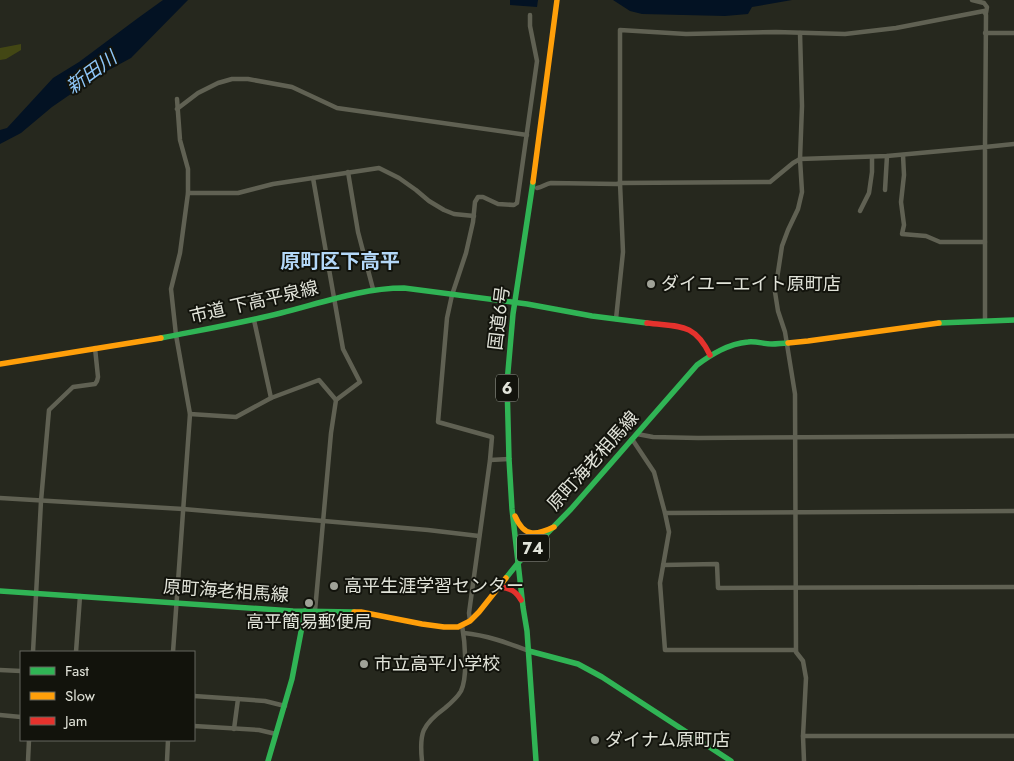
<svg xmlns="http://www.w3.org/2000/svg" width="1014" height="761" font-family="Jost,'Noto Sans JP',sans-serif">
<rect width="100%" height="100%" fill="#26281e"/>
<path fill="#434714" d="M21,44V50L6,59L0,60V48Z"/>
<g fill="#031223">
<path d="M163,0H188L131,58L94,78L52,107L21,133L0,144V130L7,128L53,78L79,62L138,18Z"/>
<path d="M510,0H538L537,7L510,5Z"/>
<path d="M613,0H792L752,7L748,14L725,16L642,14L630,11Z"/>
</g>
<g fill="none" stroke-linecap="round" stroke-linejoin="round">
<g stroke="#606153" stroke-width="4.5">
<path d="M972,0L984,3L987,7L986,13"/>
<path d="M800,33L802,106L800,159L802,192L798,209L788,230L782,246L775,292L778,311L785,332L795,394L796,652L803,661L806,678L803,736L804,761"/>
<path d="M985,33H1014"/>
<path d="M177,109L198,93L218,83L232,79H248L292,87L337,108L527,135"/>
<path d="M903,155L904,175L901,202L904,225L902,234L926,236L940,242H985"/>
<path d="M348,172L358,232L373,289"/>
<path d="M313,178L343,349L360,382L336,400L331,433L315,611"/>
<path d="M537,188C543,187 545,184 551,183L617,184L620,183L770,182L793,163L800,159L887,156L985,147L986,15L984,11L896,28L845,34L776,32L686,34L620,30V183L623,252L616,319"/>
<path d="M885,190L887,156"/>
<path d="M188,193H238L273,184L379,168L399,178L416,190L429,201L444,210L454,214L474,216"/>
<path d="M860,211L869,193L872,172V157"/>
<path d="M254,320L271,398"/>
<path d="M985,321V147L1014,144"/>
<path d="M190,414L236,417L271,398L319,380L336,400"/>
<path d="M637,434L653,437L698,438L1014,436"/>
<path d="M632,439L654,472L665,513L669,532L660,583L665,650H796"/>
<path d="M490,460L509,459"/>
<path d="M0,498L183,509L428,530L479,536"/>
<path d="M665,513L1014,511"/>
<path d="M663,565L717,564L718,588L1014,587"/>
<path d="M470,621L469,613L490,460L492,437L438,422L447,318L452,295L466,253L473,222L475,202L478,197H483L498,204L514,205L517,203L537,61L530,26V15"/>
<path d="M464,633C486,635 508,643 529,651"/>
<path d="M33,652L41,501L49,410L73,387L95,384L97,381L98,377L95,348"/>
<path d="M76,652L80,596"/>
<path d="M173,652L190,414L176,335L171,289L180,253L188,193V169L180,140L177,99"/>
<path d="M0,670L21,671"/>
<path d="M194,696L265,701L285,706"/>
<path d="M0,715L21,717"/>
<path d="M194,726L259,730L276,734"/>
<path d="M234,729L238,699"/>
<path d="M803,736H1014"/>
<path d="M28,761L29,740"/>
<path d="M167,761L168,740"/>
<path d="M422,761C419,733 422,725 445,708C451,703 457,698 461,691C468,676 465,642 462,625"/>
</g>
<g stroke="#30b455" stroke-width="5.5">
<path d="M533,182L513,314L507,383L509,459L512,509L523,607L527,631L536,761"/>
<path d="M939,323L1014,320"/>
<path d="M161,338C201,330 241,323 281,313C321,303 362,288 404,288L527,304L592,316L647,323"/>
<path d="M506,578L518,563L571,509L697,365C712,354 728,344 748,342C756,341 764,344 772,344C777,344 783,343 788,343"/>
<path d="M0,591L293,611L354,612"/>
<path d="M529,651L578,664L602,677L731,761"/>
<path d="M268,761L292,679L305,611"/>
</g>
<g stroke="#ff9f0a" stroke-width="5.5">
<path d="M533,182L557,0"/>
<path d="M788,343L808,341L939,323"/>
<path d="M0,364L161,338"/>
<path d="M515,516C524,537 535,536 554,527"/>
<path d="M354,612H361L422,624L444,627H458L470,621L479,612L506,578"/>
</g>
<g stroke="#e5322d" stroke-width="5.5">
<path d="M647,323C679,327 694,322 710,355"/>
<path d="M500,587C510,588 516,591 521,600"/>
</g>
</g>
<g fill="#a0a298" stroke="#12130c" stroke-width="2">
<circle cx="651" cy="284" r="5"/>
<circle cx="334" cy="586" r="5"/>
<circle cx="309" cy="603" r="5"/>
<circle cx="364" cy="664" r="5"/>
<circle cx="595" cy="740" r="5"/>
</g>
<g text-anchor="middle" stroke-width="4" stroke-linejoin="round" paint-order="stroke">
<g fill="#12130c" stroke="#a3a59c" stroke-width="1">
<rect x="496" y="374.5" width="22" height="27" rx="4"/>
<rect x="517" y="534.5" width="32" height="27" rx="4"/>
</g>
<g font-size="16" font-weight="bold" fill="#e1e3d9">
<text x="507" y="394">6</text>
<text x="533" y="554">74</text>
</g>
<g font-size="18" fill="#e1e3d9" stroke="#12130c" text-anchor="start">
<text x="661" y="290">ダイユーエイト原町店</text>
<text x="344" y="592">高平生涯学習センター</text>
<text x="309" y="628" text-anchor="middle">高平簡易郵便局</text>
<text x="374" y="670">市立高平小学校</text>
<text x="605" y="746">ダイナム原町店</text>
</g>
<g font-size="18" fill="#e1e3d9" stroke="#12130c">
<text transform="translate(254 302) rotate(-13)" y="6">市道 下高平泉線</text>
<text transform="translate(499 318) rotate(-83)" y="6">国道6号</text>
<text transform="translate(593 461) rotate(-48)" y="6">原町海老相馬線</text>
<text transform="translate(226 591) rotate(4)" y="6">原町海老相馬線</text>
</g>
<g font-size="19" font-style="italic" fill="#8fc7f9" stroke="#12130c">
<text transform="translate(91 72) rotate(-36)" y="7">新田川</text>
</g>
<g font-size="20" font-weight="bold" fill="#b3d7f8" stroke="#12130c">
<text x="340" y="268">原町区下高平</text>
</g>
</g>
<rect x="20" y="651" width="175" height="90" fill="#12130c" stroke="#65665e"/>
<rect x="30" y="667" width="25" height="8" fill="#30b455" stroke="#65665e"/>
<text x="65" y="676" font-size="15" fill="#e1e3d9">Fast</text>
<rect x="30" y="692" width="25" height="8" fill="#ff9f0a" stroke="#65665e"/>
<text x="65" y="701" font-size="15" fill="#e1e3d9">Slow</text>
<rect x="30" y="717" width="25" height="8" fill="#e5322d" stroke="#65665e"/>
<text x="65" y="726" font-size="15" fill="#e1e3d9">Jam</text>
</svg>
